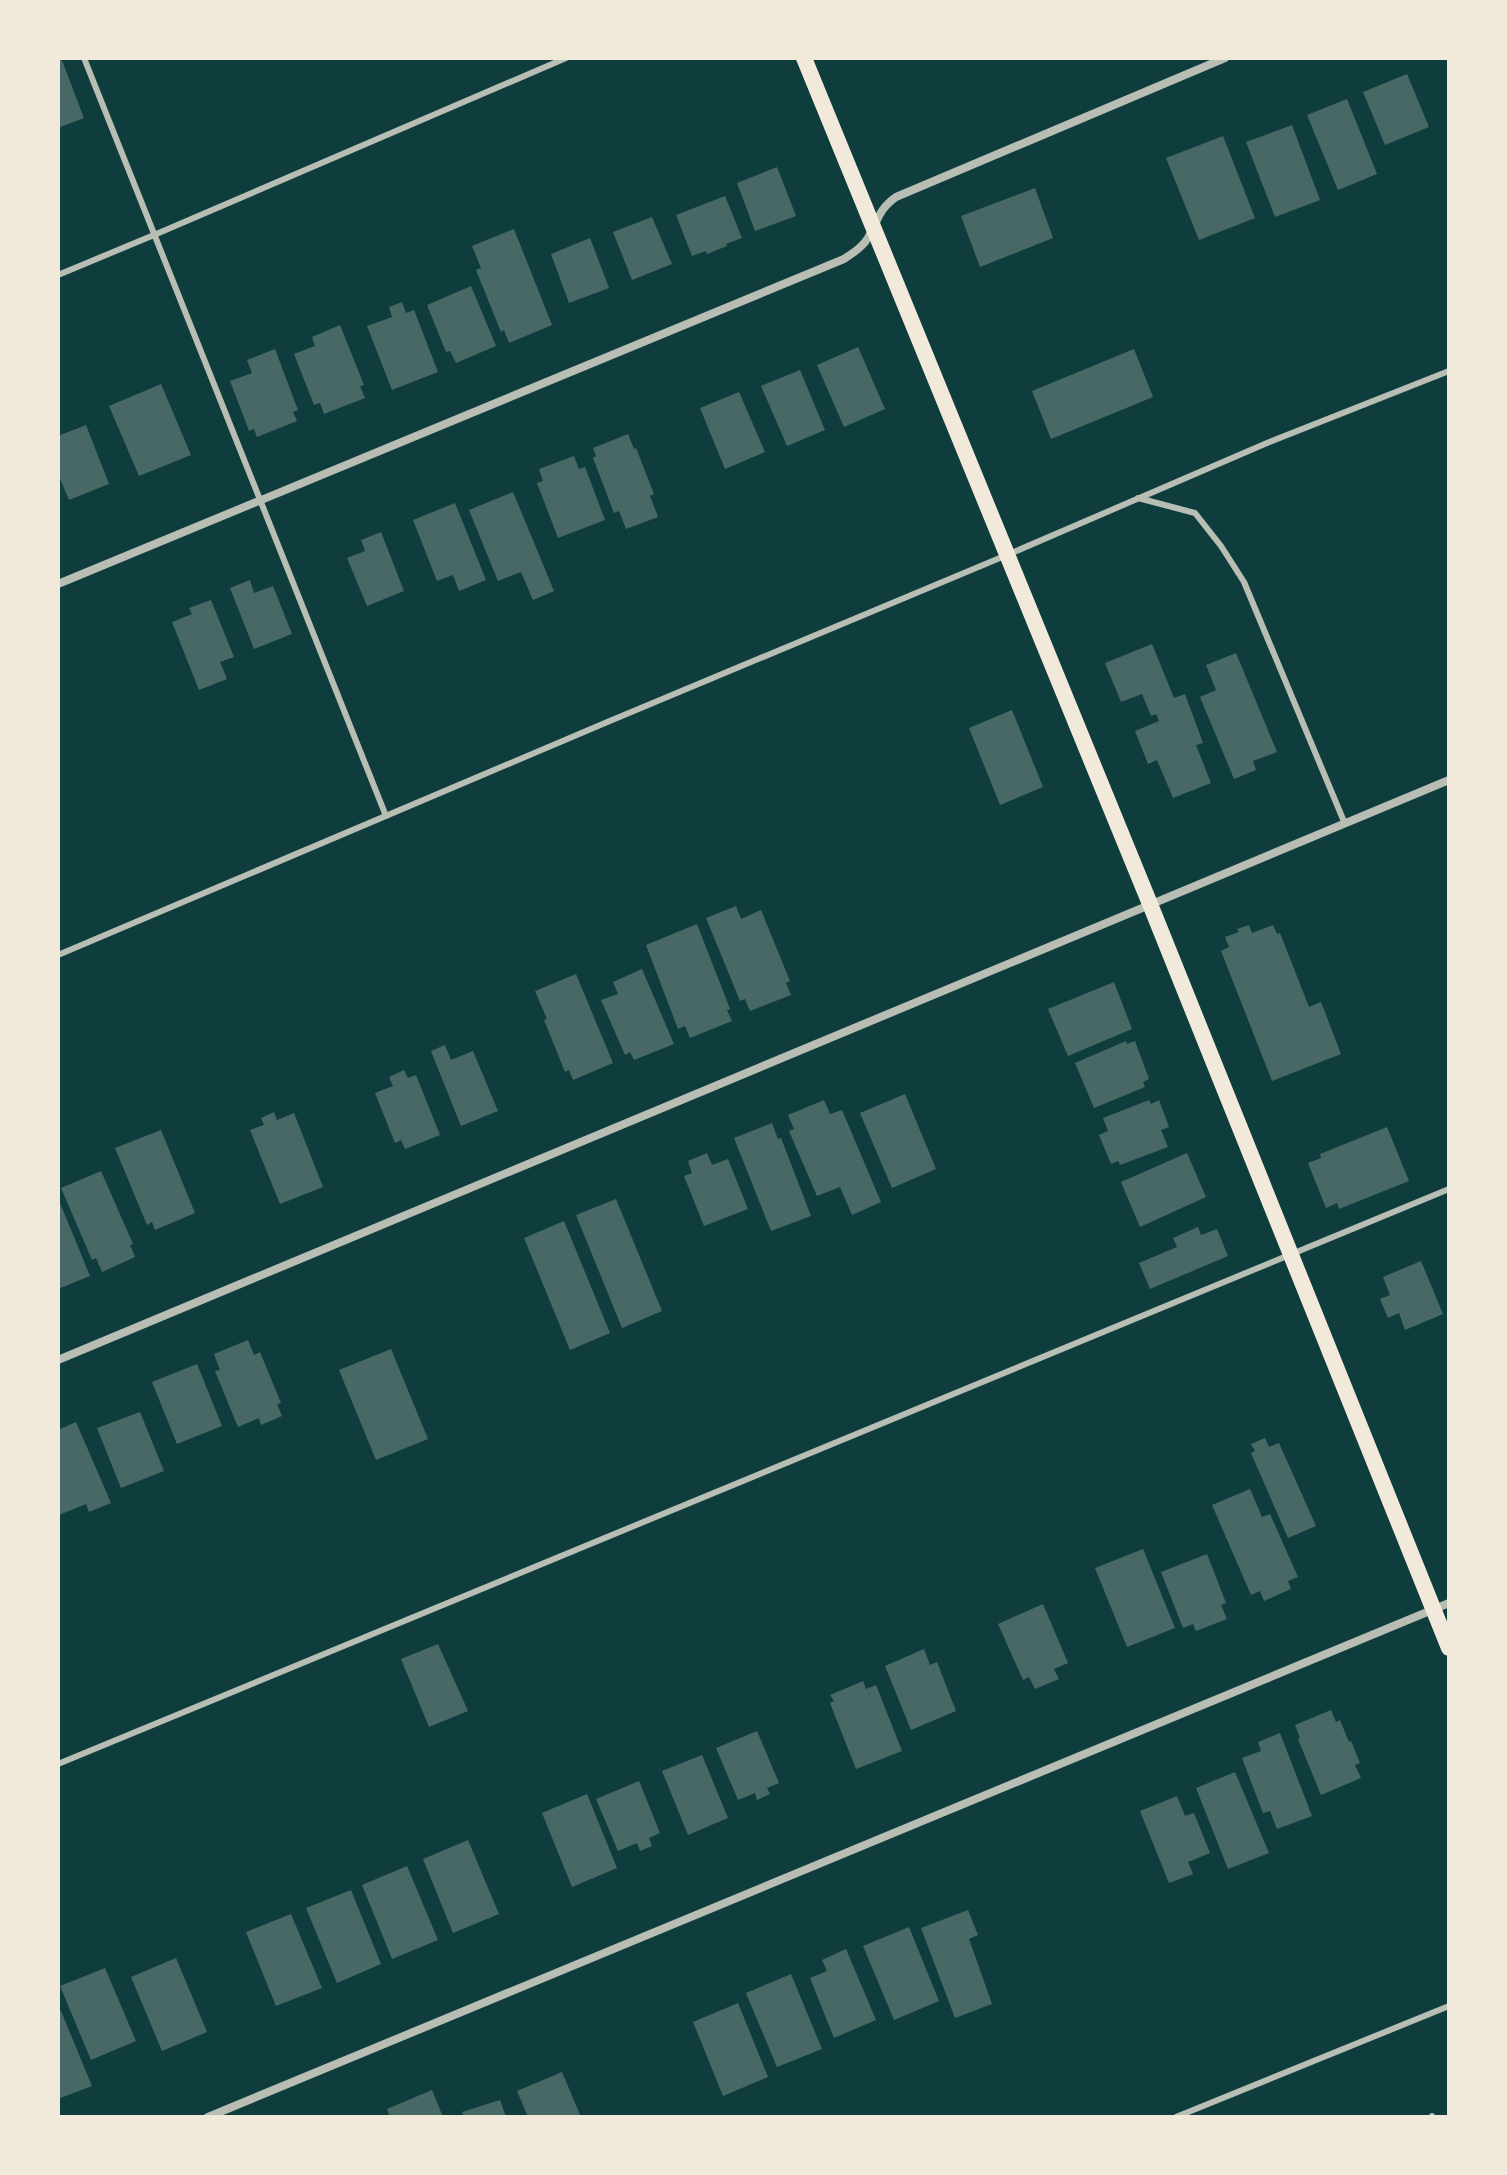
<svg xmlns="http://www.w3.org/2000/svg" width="1507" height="2175" font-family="'Fira Sans Condensed',sans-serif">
<rect width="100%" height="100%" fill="#0f3d3e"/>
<g fill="#486865">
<path d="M58,58H61L84,118L58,128Z"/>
<path d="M1407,74L1429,127L1385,145L1363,92Z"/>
<path d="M1347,99L1377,174L1338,190L1307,115Z"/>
<path d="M1292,125L1320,200L1275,217L1246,142Z"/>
<path d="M1223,136L1255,218L1199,240L1166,158Z"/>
<path d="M777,167L796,216L755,231L737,183Z"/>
<path d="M1035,188L1053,238L980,267L961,216Z"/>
<path d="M725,196L742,238L726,244L727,246L707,254L706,251L692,256L676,215Z"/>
<path d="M652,217L672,264L632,280L613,232Z"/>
<path d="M514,229L552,325L509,343L504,330L501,332L476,270L481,268L472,246Z"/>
<path d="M590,238L609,288L569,303L551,254Z"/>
<path d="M471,286L496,346L456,363L450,351L446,352L427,305Z"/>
<path d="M402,302L406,313L414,310L438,372L392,390L367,326L392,317L389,307Z"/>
<path d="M340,325L364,385L360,386L365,398L324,414L320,403L314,405L294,354L315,346L312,337Z"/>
<path d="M858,347L885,409L844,427L817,365Z"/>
<path d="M275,349L298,410L293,412L297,421L257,437L254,429L249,431L230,381L252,373L247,360Z"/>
<path d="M1134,349L1153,397L1051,439L1032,391Z"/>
<path d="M800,370L825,430L787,446L761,386Z"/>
<path d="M161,384L191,455L139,476L109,406Z"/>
<path d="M739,392L765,452L725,469L700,408Z"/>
<path d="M86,425L109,484L69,500L58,474V436Z"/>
<path d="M628,434L634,449L636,448L654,494L650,496L658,517L626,529L619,511L614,513L593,458L596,456L593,448Z"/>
<path d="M574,456L579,469L585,467L605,520L558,538L537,483L543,481L539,469Z"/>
<path d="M513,492L554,591L533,600L521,572L498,581L469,510Z"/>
<path d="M455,503L486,580L459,591L453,575L437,581L413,520Z"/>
<path d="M381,532L404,591L367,606L347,558L365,551L361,540Z"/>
<path d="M250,580L254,593L273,586L292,634L254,649L230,588Z"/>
<path d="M211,600L234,657L220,662L227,679L199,690L172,622L192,614L189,608Z"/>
<path d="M1152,644L1174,698L1185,694L1203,743L1196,745L1211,783L1173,798L1157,760L1148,764L1135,731L1159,721L1156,714L1151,716L1142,694L1121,702L1105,663Z"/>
<path d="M1236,653L1277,752L1253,761L1256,770L1234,779L1200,697L1216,690L1206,665Z"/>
<path d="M1012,710L1043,787L1000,805L969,728Z"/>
<path d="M736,906L741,919L761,910L790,981L786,983L791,995L750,1011L745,999L740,1001L706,918Z"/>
<path d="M697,924L730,1009L727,1010L732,1021L690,1038L685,1026L678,1029L646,945Z"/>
<path d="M1249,925L1252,933L1273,925L1277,934L1280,933L1309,1007L1321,1002L1341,1054L1272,1081L1221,951L1229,947L1225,937L1239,932L1237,929Z"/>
<path d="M642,969L674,1044L634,1060L630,1052L625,1055L601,1000L618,994L613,982Z"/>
<path d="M576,974L613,1063L573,1080L569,1070L565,1072L544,1020L547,1019L535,991Z"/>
<path d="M1114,982L1132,1029L1068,1056L1048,1009Z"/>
<path d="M1126,1041L1127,1044L1135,1041L1149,1079L1143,1082L1145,1087L1094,1108L1075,1063Z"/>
<path d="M445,1045L451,1060L473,1051L498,1111L461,1126L431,1051Z"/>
<path d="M404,1070L408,1078L416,1075L440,1135L405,1149L401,1140L395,1143L375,1093L393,1086L389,1077Z"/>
<path d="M905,1094L936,1169L892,1188L860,1113Z"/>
<path d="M824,1100L830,1114L842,1110L881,1202L852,1215L840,1187L817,1196L789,1131L794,1129L788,1115Z"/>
<path d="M1149,1100L1151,1104L1159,1100L1169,1127L1161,1130L1168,1147L1120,1165L1118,1161L1111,1164L1099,1135L1108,1131L1103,1118Z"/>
<path d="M274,1112L277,1120L294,1113L323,1187L280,1204L250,1130L264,1125L261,1118Z"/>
<path d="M772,1123L778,1139L781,1138L811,1216L771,1231L734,1138Z"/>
<path d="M1387,1127L1409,1181L1339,1209L1337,1203L1326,1208L1308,1163L1321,1158L1320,1154Z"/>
<path d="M161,1130L195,1213L155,1230L152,1222L147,1225L115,1148Z"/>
<path d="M707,1153L712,1165L728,1159L748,1209L704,1226L684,1176L692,1173L688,1161Z"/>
<path d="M1187,1153L1206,1197L1140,1227L1121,1182Z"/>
<path d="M101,1171L133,1244L130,1245L135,1257L102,1272L96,1258L92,1260L61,1188Z"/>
<path d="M58,1198L90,1276L58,1289Z"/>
<path d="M616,1199L662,1311L622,1328L576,1215Z"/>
<path d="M564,1221L610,1333L570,1350L524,1238Z"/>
<path d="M1198,1227L1201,1235L1217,1229L1228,1256L1150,1289L1139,1263L1177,1247L1173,1238Z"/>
<path d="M1421,1261L1443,1314L1405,1330L1399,1313L1388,1318L1380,1299L1390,1295L1383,1277Z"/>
<path d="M248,1340L254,1355L260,1352L281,1403L277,1404L282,1416L261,1425L259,1418L238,1427L215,1371L220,1370L214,1354Z"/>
<path d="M391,1349L428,1439L376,1460L339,1370Z"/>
<path d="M197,1364L222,1426L177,1444L152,1382Z"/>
<path d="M140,1412L164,1471L121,1488L97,1428Z"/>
<path d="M76,1422L111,1503L89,1512L86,1504L59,1515L58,1430Z"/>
<path d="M1265,1438L1269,1447L1279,1443L1316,1526L1288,1538L1251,1453L1255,1451L1251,1444Z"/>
<path d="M1250,1489L1262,1517L1270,1514L1298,1577L1288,1581L1291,1589L1264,1601L1260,1591L1251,1595L1212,1505Z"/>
<path d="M1143,1549L1175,1628L1127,1647L1095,1568Z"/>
<path d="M1207,1554L1226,1603L1221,1605L1227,1619L1196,1631L1193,1624L1183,1628L1161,1572Z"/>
<path d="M1043,1604L1068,1663L1054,1669L1059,1679L1035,1689L1029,1677L1023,1680L998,1624Z"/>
<path d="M438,1644L468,1711L429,1727L401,1659Z"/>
<path d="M924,1649L930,1665L937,1662L956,1711L911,1730L885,1666Z"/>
<path d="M863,1681L866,1689L876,1685L902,1751L856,1769L830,1703L834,1701L830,1695Z"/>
<path d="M1331,1710L1336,1722L1340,1720L1349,1742L1351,1741L1360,1763L1355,1765L1361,1778L1321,1795L1298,1739L1300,1738L1295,1725Z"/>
<path d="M757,1731L779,1783L767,1788L770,1794L757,1800L755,1793L738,1800L716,1748Z"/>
<path d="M1280,1733L1312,1816L1277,1829L1270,1811L1263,1813L1242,1758L1261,1751L1258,1742Z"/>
<path d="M702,1755L728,1818L688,1835L662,1771Z"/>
<path d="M1235,1772L1269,1853L1228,1869L1196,1788Z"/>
<path d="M639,1781L660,1833L649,1838L652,1846L640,1851L637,1843L618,1851L596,1799Z"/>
<path d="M587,1794L617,1868L572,1887L542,1813Z"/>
<path d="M1177,1796L1185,1816L1194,1813L1210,1853L1188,1862L1193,1874L1169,1883L1140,1811Z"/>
<path d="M468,1840L499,1914L453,1933L423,1859Z"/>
<path d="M407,1866L438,1940L392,1959L362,1885Z"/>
<path d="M351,1890L381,1964L337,1983L306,1908Z"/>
<path d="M968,1910L978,1935L969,1939L992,2004L955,2018L921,1928Z"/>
<path d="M291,1914L322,1988L276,2006L246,1932Z"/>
<path d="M909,1927L939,2001L894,2020L863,1946Z"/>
<path d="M846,1949L876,2020L834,2038L810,1978L827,1971L822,1960Z"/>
<path d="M176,1958L207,2032L162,2051L131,1977Z"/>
<path d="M105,1968L136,2041L91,2060L60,1986Z"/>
<path d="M791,1974L822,2049L777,2067L746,1993Z"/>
<path d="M738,2003L768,2077L723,2096L693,2022Z"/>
<path d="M61,2011L92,2086L58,2099V2013Z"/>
<path d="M562,2072L581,2117H528L517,2091Z"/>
<path d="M432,2090L443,2117H390L387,2109Z"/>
<path d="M500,2100L506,2117H464L462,2112Z"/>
</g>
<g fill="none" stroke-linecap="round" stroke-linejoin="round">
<g stroke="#b8beb3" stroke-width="6">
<path d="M84,58L386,816"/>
<path d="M58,275L154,235L566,58"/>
<path d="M1138,498L1195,513L1221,546L1244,582L1345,824"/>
<path d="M58,955L605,723L1007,555L1267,443L1449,371"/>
<path d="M58,1764L1449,1189"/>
<path d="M1432,2116V2117"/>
<path d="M1176,2117L1449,2006"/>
</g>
<g stroke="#b8beb3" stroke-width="8">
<path d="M58,584L844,259C853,253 864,246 869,236C879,219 878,210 896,197L1225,58"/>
<path d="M58,1360L1449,780"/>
<path d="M208,2117L1449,1603"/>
</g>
<path stroke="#f1e9da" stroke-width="16" d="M804,58L1150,904L1449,1648"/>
</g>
<rect width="1507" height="2175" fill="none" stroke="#f1e9da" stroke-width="120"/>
</svg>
